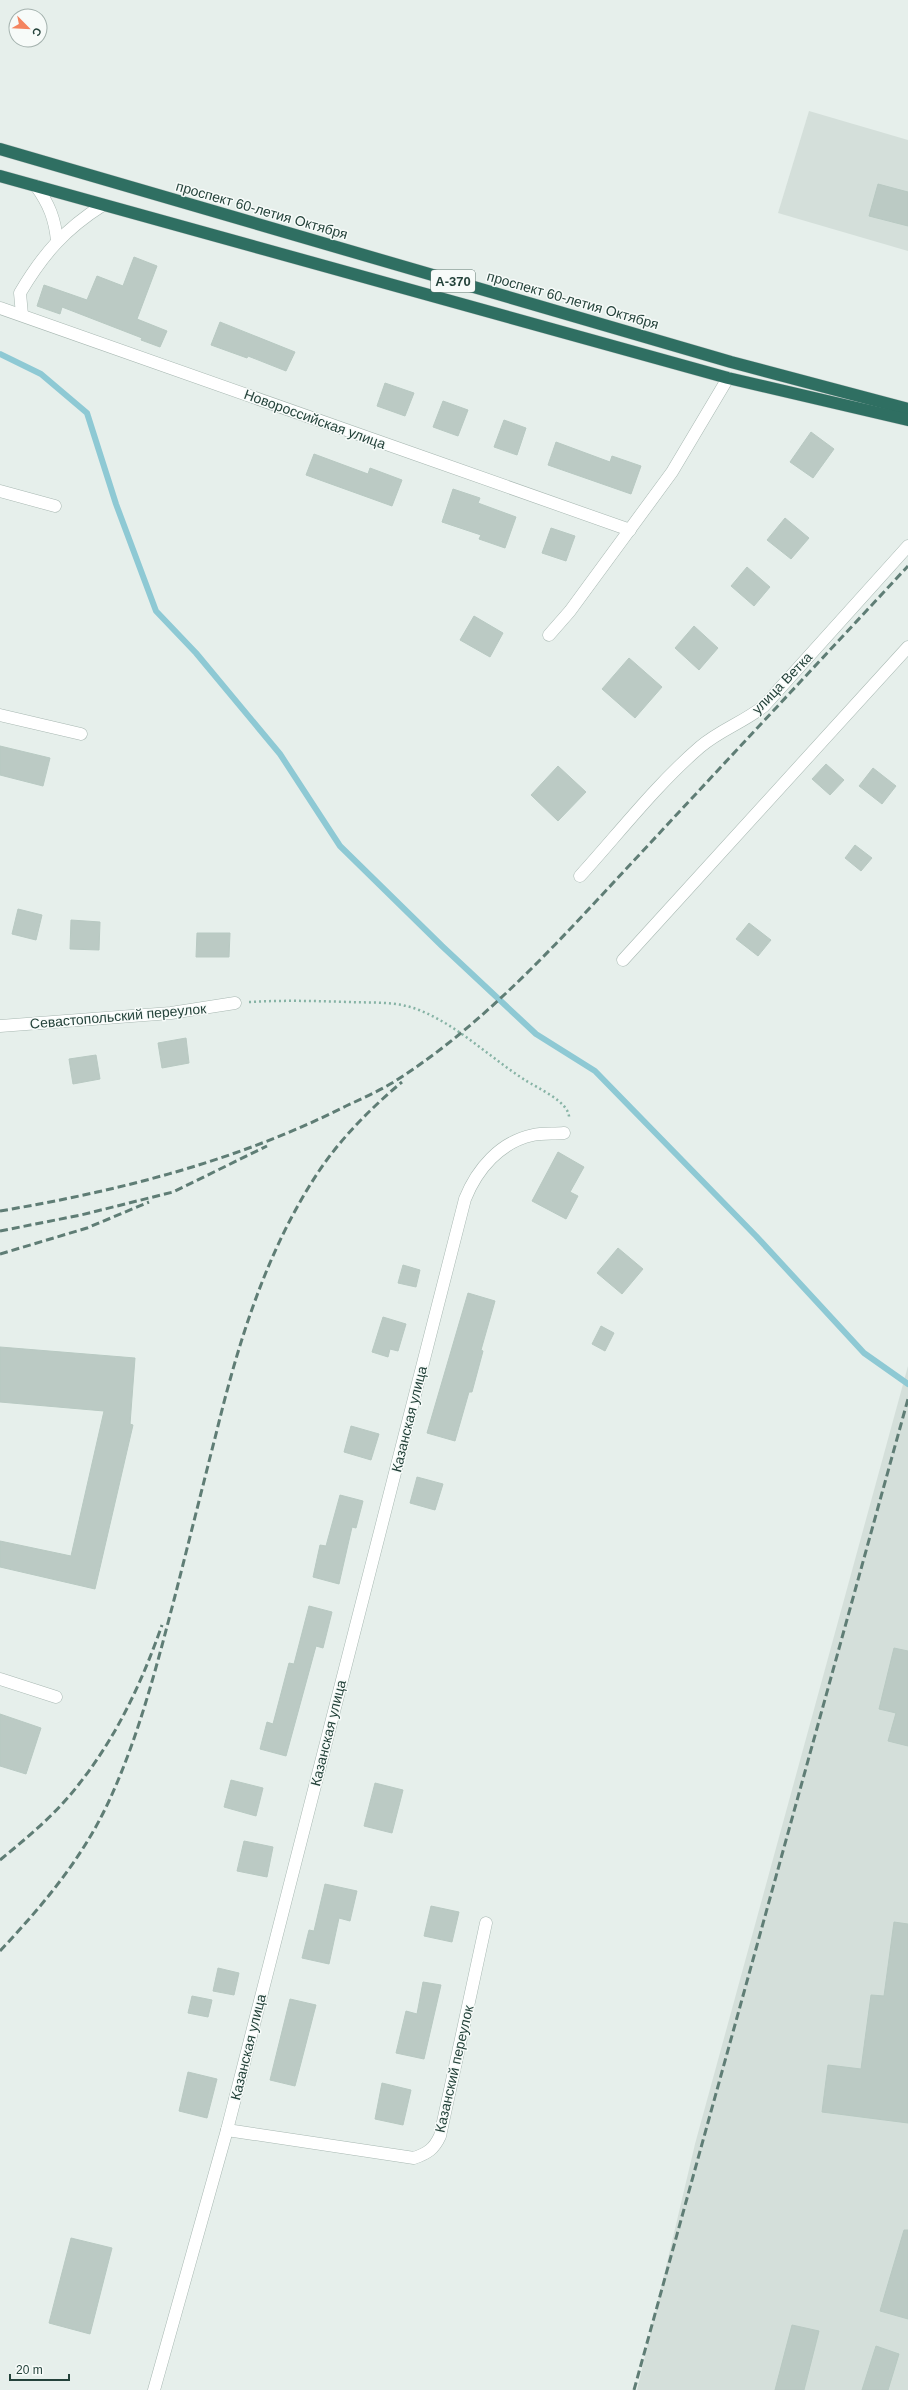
<svg xmlns="http://www.w3.org/2000/svg" width="908" height="2390" font-family="Helvetica,sans-serif">
<rect width="100%" height="100%" fill="#e6efeb"/>
<g fill="#d4dfda">
<path d="M809,111L908,140V251L778,213Z"/>
<path d="M908,1366V2390H637L695,2144Z"/>
</g>
<g fill="none" stroke-linecap="round" stroke-linejoin="round">
<path stroke="#8ec9d4" stroke-width="6" d="M0,354L41,374L87,413L116,504L156,611L196,653L280,754L340,846L442,946L536,1034L595,1071L756,1236L864,1353L908,1384"/>
</g>
<g fill="#bbcac4" stroke="#b8c9c2">
<path d="M878,184L908,192V226L869,216Z"/>
<path d="M134,257L157,266L137,319L167,331L160,347L141,340L142,338L62,307L60,314L37,306L44,285L87,300L97,276L123,286Z"/>
<path d="M220,322L295,352L286,371L248,356L247,358L211,345Z"/>
<path d="M385,383L414,393L405,416L377,406Z"/>
<path d="M443,401L468,410L458,436L433,427Z"/>
<path d="M504,420L526,428L517,455L494,447Z"/>
<path d="M811,432L834,449L813,478L790,462Z"/>
<path d="M556,442L610,462L612,456L641,466L631,494L548,465Z"/>
<path d="M314,454L368,474L370,468L402,480L392,506L306,475Z"/>
<path d="M453,489L480,498L478,503L516,517L505,548L479,539L481,535L442,522Z"/>
<path d="M785,518L809,538L791,559L767,540Z"/>
<path d="M551,528L575,536L566,561L542,553Z"/>
<path d="M747,567L770,587L754,606L731,586Z"/>
<path d="M474,616L503,633L490,657L460,640Z"/>
<path d="M694,626L718,648L699,670L675,648Z"/>
<path d="M629,658L662,687L635,718L602,689Z"/>
<path d="M0,746L50,758L43,786L0,775Z"/>
<path d="M826,764L844,780L830,795L812,779Z"/>
<path d="M558,766L586,792L558,821L531,795Z"/>
<path d="M873,768L896,786L882,804L859,786Z"/>
<path d="M855,845L872,858L861,871L845,858Z"/>
<path d="M18,909L42,915L36,940L12,934Z"/>
<path d="M71,920L100,922L99,950L70,949Z"/>
<path d="M749,923L771,940L758,956L736,939Z"/>
<path d="M197,933H230L229,957H196Z"/>
<path d="M186,1038L189,1063L162,1068L158,1043Z"/>
<path d="M96,1055L100,1079L73,1084L69,1059Z"/>
<path d="M558,1152L584,1167L570,1192L578,1196L566,1219L532,1201Z"/>
<path d="M618,1248L643,1269L622,1294L597,1273Z"/>
<path d="M403,1265L420,1270L416,1287L398,1283Z"/>
<path d="M468,1293L495,1301L481,1350L483,1351L472,1392H469L455,1441L427,1433Z"/>
<path d="M383,1317L406,1324L398,1351L390,1349L388,1357L372,1352Z"/>
<path d="M601,1326L614,1333L605,1351L592,1344Z"/>
<path d="M0,1347L135,1358L130,1424L133,1425L95,1589L0,1567V1541L71,1556L104,1411L0,1402Z"/>
<path d="M351,1426L379,1434L371,1460L344,1452Z"/>
<path d="M417,1477L443,1484L435,1510L410,1503Z"/>
<path d="M340,1495L363,1501L356,1528L352,1527L339,1584L313,1577L320,1545L326,1546Z"/>
<path d="M309,1606L332,1612L323,1648L316,1646L286,1756L260,1749L267,1722L273,1724L289,1663L294,1664Z"/>
<path d="M894,1648L908,1651V1746L888,1741L896,1713L879,1709Z"/>
<path d="M0,1714L41,1728L26,1774L0,1766Z"/>
<path d="M231,1780L263,1788L256,1816L224,1807Z"/>
<path d="M375,1783L403,1790L392,1833L364,1826Z"/>
<path d="M244,1841L273,1847L267,1877L237,1871Z"/>
<path d="M325,1884L357,1891L350,1921L339,1918L329,1964L302,1958L309,1930L314,1931Z"/>
<path d="M431,1906L459,1912L452,1942L424,1936Z"/>
<path d="M894,1922L908,1924V2123L822,2112L828,2065L861,2069L871,1995L884,1996Z"/>
<path d="M218,1968L239,1973L234,1995L213,1991Z"/>
<path d="M423,1982L441,1985L424,2059L396,2053L406,2011L417,2014Z"/>
<path d="M192,1996L212,2000L208,2017L188,2013Z"/>
<path d="M290,1999L316,2005L295,2086L270,2080Z"/>
<path d="M188,2072L217,2079L207,2118L179,2111Z"/>
<path d="M382,2083L411,2090L403,2125L375,2119Z"/>
<path d="M904,2230H908V2319L880,2311Z"/>
<path d="M71,2238L112,2248L90,2334L49,2323Z"/>
<path d="M792,2325L819,2331L804,2390H775Z"/>
<path d="M876,2346L899,2354L888,2390H862Z"/>
</g>
<g fill="none" stroke-linecap="round" stroke-linejoin="round">
<defs>
<g id="minor">
<path d="M36,186C49,204 55,219 57,241"/>
<path d="M0,308L630,530"/>
<path d="M22,315L20,293C43,254 65,229 103,205"/>
<path d="M0,491L55,506"/>
<path d="M549,635L570,611L672,472L728,378"/>
<path d="M0,715L81,734"/>
<path d="M580,876C619,833 656,785 700,747C720,730 744,722 764,706L908,546"/>
<path d="M623,960L908,647"/>
<path d="M0,1026L171,1013L235,1003"/>
<path d="M0,1679L56,1697"/>
<path d="M227,2130L414,2158C428,2153 434,2149 440,2136L486,1923"/>
<path d="M154,2390L227,2130L465,1199C477,1169 500,1142 533,1135C542,1133 554,1134 564,1133"/>
</g>
<g id="highway">
<path d="M0,149L731,362L908,409"/>
<path d="M0,176L728,378L908,420"/>
</g>
</defs>
<use href="#minor" stroke="#a8b8b2" stroke-width="13"/>
<use href="#highway" stroke="#c2cac8" stroke-width="13"/>
<path stroke="#86b3a5" stroke-width="2.5" stroke-dasharray="2 3" stroke-linecap="butt" d="M249,1002C283,1000 316,1001 350,1002C373,1003 397,1001 419,1010C459,1026 489,1057 525,1080C537,1088 570,1102 569,1118"/>
<use href="#minor" stroke="#fff" stroke-width="12"/>
<use href="#highway" stroke="#2f6f62" stroke-width="12"/>
<g stroke="#5f7d75" stroke-width="3" stroke-dasharray="8 4" stroke-linecap="butt">
<path d="M0,1211C119,1191 237,1161 346,1106C361,1099 377,1092 392,1083C488,1023 564,935 641,853C730,757 819,662 908,566"/>
<path d="M0,1231L81,1215L173,1192L267,1146"/>
<path d="M0,1254L87,1228L149,1202"/>
<path d="M0,1860C28,1837 57,1813 79,1784C117,1736 142,1682 162,1625"/>
<path d="M0,1951C43,1905 82,1859 109,1801C139,1736 157,1665 175,1596C189,1541 203,1485 217,1430C239,1340 267,1249 319,1171C342,1137 371,1108 402,1082"/>
<path d="M634,2390L908,1399"/>
</g>
</g>
<g text-anchor="middle" stroke-width="3" stroke-linejoin="round" paint-order="stroke">
<rect fill="#f7fbf9" stroke="#637a73" stroke-width="1" x="431" y="270" width="44" height="22" rx="3"/>
<g font-size="13" font-weight="bold" fill="#24423a">
<text x="453" y="286">А-370</text>
</g>
<g font-size="14" fill="#24423a" stroke="#f7fbf9">
<text transform="translate(262 210) rotate(16)" y="5">проспект 60-летия Октября</text>
<text transform="translate(573 300) rotate(16)" y="5">проспект 60-летия Октября</text>
<text transform="translate(315 419) rotate(20)" y="5">Новороссийская улица</text>
<text transform="translate(782 683) rotate(-46)" y="5">улица Ветка</text>
<text transform="translate(118 1016) rotate(-5)" y="5">Севастопольский переулок</text>
<text transform="translate(409 1419) rotate(-76)" y="5">Казанская улица</text>
<text transform="translate(328 1733) rotate(-76)" y="5">Казанская улица</text>
<text transform="translate(248 2047) rotate(-76)" y="5">Казанская улица</text>
<text transform="translate(454 2069) rotate(-77)" y="5">Казанский переулок</text>
</g>
</g>
<g transform="translate(28 28) rotate(114)"><circle r="19" fill="#f7fbf9" stroke="#a3b1ad"/>
<path d="M0-3L7 15L0 10L-7 15Z" fill="#f4845f"/>
<text y="-6" font-size="11" font-weight="bold" text-anchor="middle" fill="#24423a">С</text>
</g>
<path d="M10 2374v6h59v-6" fill="none" stroke="#24423a" stroke-width="2"/>
<text x="16" y="2374" font-size="12" fill="#24423a" stroke="#f7fbf9" stroke-width="3" paint-order="stroke">20 m</text>
</svg>
